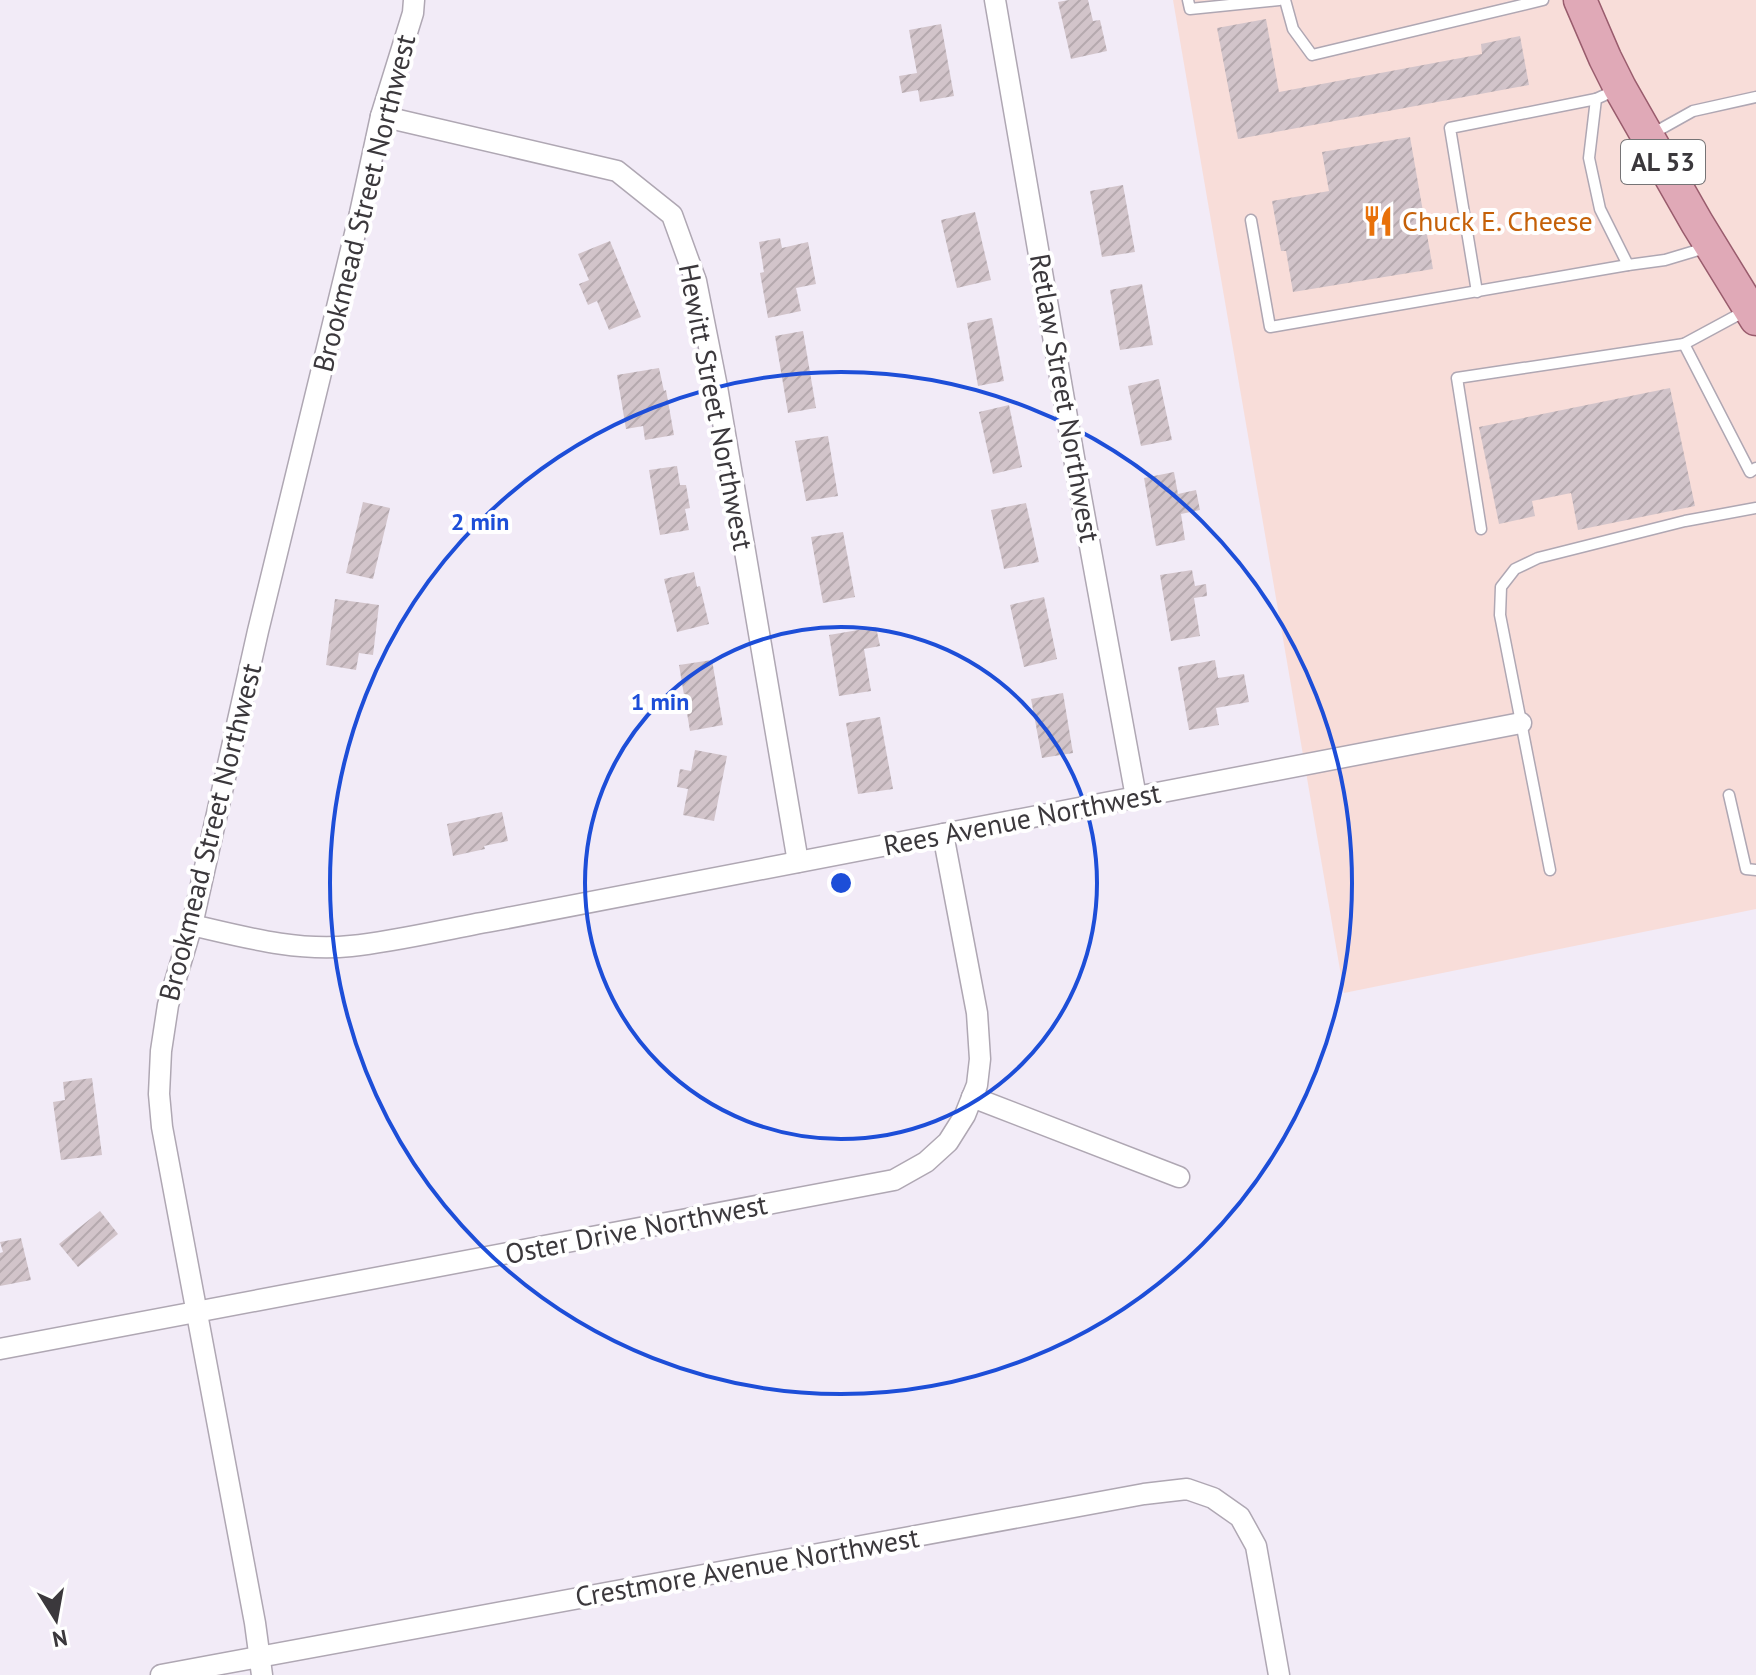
<svg xmlns="http://www.w3.org/2000/svg" width="1756" height="1675" font-family="'PT Sans',sans-serif">
<defs>
<pattern id="building-hatch" width="6" height="6" patternUnits="userSpaceOnUse" patternTransform="scale(2)"><rect width="6" height="6" fill="#d2c4ca"/><path d="M-1 1l2-2M0 6l6-6M5 7l2-2" fill="none" stroke="#b5a9ae"/></pattern>
</defs>
<rect width="100%" height="100%" fill="#f2ebf7"/>
<path fill="#f8ddd9" d="M1173,0H1756V909L1344,993Z"/>
<g fill="url(#building-hatch)">
<path d="M1069,0H1088L1093,21L1100,20L1107,51L1071,59L1058,2Z"/>
<path d="M1266,19L1279,92L1482,54L1481,44L1520,36L1529,85L1238,139L1217,28Z"/>
<path d="M941,24L954,96L920,102L918,90L902,93L899,76L917,73L909,30Z"/>
<path d="M1410,137L1433,269L1293,292L1286,251H1281L1272,201L1329,191L1322,152Z"/>
<path d="M1123,185L1135,252L1102,257L1090,191Z"/>
<path d="M975,212L991,280L957,288L941,220Z"/>
<path d="M780,238L782,248L808,242L816,284L796,288L801,311L768,318L760,273L764,272L759,242Z"/>
<path d="M610,241L641,317L609,330L597,301L588,305L579,284L589,280L578,254Z"/>
<path d="M1142,284L1153,345L1120,350L1110,290Z"/>
<path d="M992,318L1004,381L978,386L967,323Z"/>
<path d="M803,331L816,408L788,413L775,336Z"/>
<path d="M659,368L664,391L666,390L674,435L645,440L643,426L626,429L617,375Z"/>
<path d="M1159,379L1172,440L1141,446L1128,386Z"/>
<path d="M1670,388L1695,506L1578,530L1571,493L1532,501L1535,516L1499,524L1479,427Z"/>
<path d="M1009,405L1022,467L993,474L979,412Z"/>
<path d="M828,436L838,496L806,501L795,441Z"/>
<path d="M677,466L680,485H686L690,508L685,509L689,530L660,535L649,470Z"/>
<path d="M1174,472L1178,494L1196,490L1200,510L1181,514L1185,540L1156,546L1144,478Z"/>
<path d="M363,502L390,508L373,579L346,573Z"/>
<path d="M1026,503L1039,562L1004,569L991,510Z"/>
<path d="M843,532L855,597L823,603L811,537Z"/>
<path d="M1192,570L1195,586L1206,584L1207,596L1194,598L1200,636L1171,641L1160,575Z"/>
<path d="M694,572L697,587L700,586L709,624L677,632L664,579Z"/>
<path d="M1044,597L1057,659L1024,667L1010,605Z"/>
<path d="M335,599L379,605L373,655L359,653L356,670L326,665Z"/>
<path d="M876,627L880,646L864,649L871,691L839,696L829,635Z"/>
<path d="M712,660L723,725L690,731L679,665Z"/>
<path d="M1215,660L1218,678L1244,674L1249,702L1216,708L1219,725L1189,730L1178,667Z"/>
<path d="M1063,693L1073,753L1042,758L1031,699Z"/>
<path d="M880,717L893,789L858,794L846,723Z"/>
<path d="M695,750L727,756L714,821L683,815L688,789L677,787L680,769L691,771Z"/>
<path d="M502,812L508,841L484,846L485,849L453,856L447,824Z"/>
<path d="M92,1078L102,1155L61,1160L53,1102L65,1100L63,1082Z"/>
<path d="M100,1211L118,1234L78,1267L59,1244Z"/>
<path d="M21,1238L31,1280L0,1286V1253L3,1252L0,1242Z"/>
</g>
<g fill="none" stroke-linecap="round" stroke-linejoin="round">
<defs>
<g id="lane">
<path d="M1188,0L1190,9L1279,0"/>
<path d="M1285,0L1293,29L1312,55L1543,0"/>
<path d="M1618,89L1596,99L1589,158L1600,209L1628,265"/>
<path d="M1650,135L1693,111L1756,97"/>
<path d="M1251,220L1270,327L1628,265L1665,260L1705,248"/>
<path d="M1477,292L1450,128L1596,99"/>
<path d="M1747,310L1684,344L1750,472L1756,468"/>
<path d="M1481,529L1457,378L1684,344"/>
<path d="M1729,795L1746,869L1756,870"/>
<path d="M1550,870L1500,615L1501,587L1515,569L1538,558L1685,521L1756,508"/>
</g>
<g id="street">
<path d="M995,0L1077,475L1136,797"/>
<path d="M381,116L617,171L672,215L696,281L717,387L798,862"/>
<path d="M192,925C244,937 298,952 351,946C399,941 446,929 492,921L1521,723"/>
<path d="M972,1097L1179,1177"/>
<path d="M0,1349L894,1180L926,1162L948,1142L965,1115L977,1085L980,1059L977,1013L943,834"/>
<path d="M161,1675L1144,1494L1187,1489L1213,1498L1240,1517L1256,1546L1279,1675"/>
<path d="M262,1675L255,1623L162,1127L159,1094L161,1051L168,1005L192,925L258,631L360,213L381,116L413,13L414,0"/>
</g>
<path id="primary" d="M1580,0L1605,58L1620,88L1697,223L1756,319"/>
</defs>
<use href="#lane" stroke="#afa7b3" stroke-width="13"/>
<use href="#street" stroke="#afa7b3" stroke-width="23"/>
<use href="#primary" stroke="#995c6d" stroke-width="35"/>
<use href="#lane" stroke="#fff" stroke-width="10"/>
<use href="#street" stroke="#fff" stroke-width="20"/>
<use href="#primary" stroke="#e0a9b7" stroke-width="32"/>
</g>
<g fill="none" stroke="#1d4ed8" stroke-width="4">
<circle cx="841" cy="883" r="256"/>
<circle cx="841" cy="883" r="511"/>
</g>
<defs>
<symbol id="restaurant-bare" viewBox="-9 -9 18 18"><path d="M-5-6h1v4h1v-4h1v4h1v-4h1v5L-1.5 .5V6h-2V.5L-5-1ZM5-6V6H3V1.5H1.5Q1.5-4 5-6Z" fill="#e8710a" stroke="#fff" stroke-width="2.5" paint-order="stroke"/></symbol>
</defs>
<g fill-rule="evenodd">
<use href="#restaurant-bare" x="1356" y="199" width="44" height="44"/>
</g>
<g text-anchor="middle" stroke-width="8" stroke-linejoin="round" paint-order="stroke">
<rect fill="#fff" stroke="#767476" stroke-width="2" x="1621" y="140" width="84" height="44" rx="6"/>
<g font-size="26" font-weight="bold" fill="#3b383c">
<text x="1663" y="171">AL 53</text>
</g>
<g font-size="28" fill="#3b383c" stroke="#fff">
<text transform="translate(364 203) rotate(-76)" y="10">Brookmead Street Northwest</text>
<text transform="translate(1065 398) rotate(80)" y="10">Retlaw Street Northwest</text>
<text transform="translate(716 407) rotate(79)" y="10">Hewitt Street Northwest</text>
<text transform="translate(1022 819) rotate(-11)" y="10">Rees Avenue Northwest</text>
<text transform="translate(210 832) rotate(-76)" y="10">Brookmead Street Northwest</text>
<text transform="translate(636 1229) rotate(-11)" y="10">Oster Drive Northwest</text>
<text transform="translate(747 1567) rotate(-10)" y="10">Crestmore Avenue Northwest</text>
</g>
<g font-size="28" fill="#c56008" stroke="#fff" text-anchor="start">
<text x="1402" y="231">Chuck E. Cheese</text>
</g>
</g>
<circle cx="841" cy="883" r="12" fill="#1d4ed8" stroke="#fff" stroke-width="4"/>
<g font-size="24" text-anchor="middle" font-weight="bold" fill="#1d4ed8" stroke="#fff" stroke-width="8" stroke-linejoin="round" paint-order="stroke">
<text x="480" y="530">2 min</text>
<text x="660" y="710">1 min</text>
</g>
<g transform="translate(56 1619) rotate(169)" stroke="#ffffff" stroke-width="6" paint-order="stroke">
<path d="M0-6L14 30L0 20L-14 30Z" fill="#3b383c"/>
<text y="-12" font-size="22" font-weight="bold" text-anchor="middle" fill="#3b383c">N</text>
</g>
</svg>
